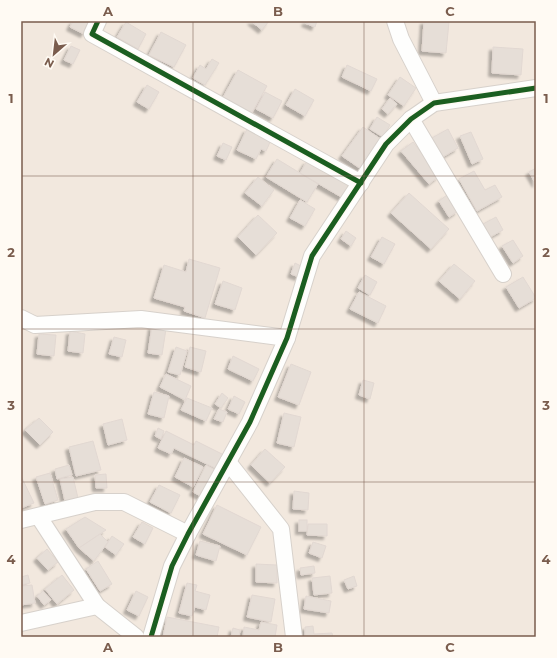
<svg xmlns="http://www.w3.org/2000/svg" width="557" height="658" font-family="Montserrat,sans-serif">
<defs>
<filter id="shadow"><feDropShadow dx="-3.5" dy="3.5" stdDeviation="1" flood-color="#0004"/></filter>
</defs>
<rect width="100%" height="100%" fill="#f9f5f0"/>
<rect fill="#f2e8de" x="21" y="21" width="515" height="616"/>
<g fill="#e6ded7" stroke="#e2d8d2" filter="url(#shadow)">
<path d="M73,21H91L84,34L70,27Z"/>
<path d="M251,21H269L262,30Z"/>
<path d="M306,21H317L315,27L305,23Z"/>
<path d="M424,21L449,22L446,53L422,51Z"/>
<path d="M126,22L146,34L138,49L117,37Z"/>
<path d="M161,32L186,45L174,67L149,55Z"/>
<path d="M71,46L80,50L73,64L64,60Z"/>
<path d="M493,47L523,49L521,75L492,73Z"/>
<path d="M212,59L219,63L205,85L193,78L200,65L206,69Z"/>
<path d="M347,65L377,79L371,91L342,77Z"/>
<path d="M238,70L267,86L250,116L221,101Z"/>
<path d="M400,77L416,88L404,106L388,95Z"/>
<path d="M147,85L159,92L149,109L137,102Z"/>
<path d="M295,89L314,100L305,116L286,105Z"/>
<path d="M265,92L282,101L273,118L256,109Z"/>
<path d="M390,98L397,104L388,114L382,109Z"/>
<path d="M377,117L390,125L383,137L370,129Z"/>
<path d="M363,127L382,140L361,169L342,156Z"/>
<path d="M247,129L271,140L266,151L261,149L256,159L237,150Z"/>
<path d="M448,129L458,148L441,158L430,139Z"/>
<path d="M471,132L483,159L472,164L460,136Z"/>
<path d="M413,142L439,176L429,184L401,151Z"/>
<path d="M223,143L232,147L226,160L217,156Z"/>
<path d="M277,159L318,184L307,202L266,177Z"/>
<path d="M307,161L351,183L343,198L300,173Z"/>
<path d="M536,168V184L529,172Z"/>
<path d="M474,171L485,190L495,185L502,197L477,211L459,179Z"/>
<path d="M258,177L274,190L262,206L245,193Z"/>
<path d="M409,193L449,229L431,249L391,213Z"/>
<path d="M447,195L458,211L449,217L439,201Z"/>
<path d="M300,200L315,209L305,226L290,218Z"/>
<path d="M258,215L277,233L256,255L238,237Z"/>
<path d="M496,217L503,230L490,237L483,224Z"/>
<path d="M346,231L356,238L351,246L341,239Z"/>
<path d="M382,237L395,244L384,264L371,257Z"/>
<path d="M513,240L523,256L513,263L502,246Z"/>
<path d="M189,259L220,268L205,318L184,311L185,307L154,298L164,265L186,272Z"/>
<path d="M295,263L303,267L299,277L291,274Z"/>
<path d="M454,264L475,281L460,299L439,281Z"/>
<path d="M365,275L377,282L370,295L358,288Z"/>
<path d="M523,277L536,298L519,308L506,287Z"/>
<path d="M223,281L242,288L235,310L215,304Z"/>
<path d="M359,292L386,306L378,323L350,309Z"/>
<path d="M152,326L166,329L162,355L148,353Z"/>
<path d="M70,331L85,334L83,353L68,351Z"/>
<path d="M39,334L56,335L54,356L37,354Z"/>
<path d="M114,337L126,340L122,357L109,354Z"/>
<path d="M176,347L187,351L180,375L168,372Z"/>
<path d="M190,347L206,351L201,372L185,367Z"/>
<path d="M233,356L259,369L253,381L228,369Z"/>
<path d="M291,364L311,372L299,405L278,397Z"/>
<path d="M166,374L191,386L185,400L160,387Z"/>
<path d="M363,380L374,383L370,399L359,395Z"/>
<path d="M154,392L169,396L164,418L148,414Z"/>
<path d="M222,393L228,398L221,408L215,404Z"/>
<path d="M234,396L245,402L239,414L228,409Z"/>
<path d="M187,398L212,408L206,421L181,410Z"/>
<path d="M219,409L227,412L223,422L214,419Z"/>
<path d="M284,413L301,417L294,447L277,443Z"/>
<path d="M39,418L53,432L40,445L25,430Z"/>
<path d="M122,419L127,440L108,445L103,424Z"/>
<path d="M158,428L164,431L161,439L155,436Z"/>
<path d="M166,431L194,445L196,441L226,456L219,470L174,448L171,454L158,448Z"/>
<path d="M93,441L101,470L76,476L69,447Z"/>
<path d="M265,449L285,467L270,483L251,465Z"/>
<path d="M184,458L203,467L193,487L175,477Z"/>
<path d="M69,465L72,475L57,479L55,469Z"/>
<path d="M206,465L219,472L206,499L193,492Z"/>
<path d="M50,473L58,500L45,504L36,477Z"/>
<path d="M106,474L107,488H96L95,475Z"/>
<path d="M21,476L34,503L21,508Z"/>
<path d="M73,477L78,498L65,501L60,479Z"/>
<path d="M159,485L180,495L171,513L150,502Z"/>
<path d="M294,491L309,493L308,510L293,509Z"/>
<path d="M217,505L261,527L247,555L203,534Z"/>
<path d="M85,517L106,530L79,548L66,529Z"/>
<rect x="299" y="520" width="8" height="11"/>
<path d="M142,522L153,528L145,544L133,537Z"/>
<path d="M308,524H327V536L307,535Z"/>
<path d="M100,534L108,542L94,561L79,548Z"/>
<path d="M112,536L124,544L116,555L105,547Z"/>
<path d="M200,541L220,546L216,561L196,555Z"/>
<path d="M313,542L326,546L322,558L309,553Z"/>
<path d="M47,549L58,562L48,570L37,558Z"/>
<path d="M98,561L112,584L100,591L86,569Z"/>
<path d="M256,564L277,565V583L256,582Z"/>
<path d="M314,566L315,573L301,575L300,568Z"/>
<path d="M28,575L30,583L21,585V577Z"/>
<path d="M62,575L74,590L57,604L45,589Z"/>
<path d="M330,576L332,593L314,595L312,578Z"/>
<path d="M354,576L357,586L348,589L344,580Z"/>
<path d="M187,583L197,585L195,591L210,595L206,610L195,607L192,616L179,613Z"/>
<path d="M32,585L35,603L21,605V586Z"/>
<path d="M43,591L51,600L44,605L37,596Z"/>
<path d="M136,591L148,597L139,616L127,610Z"/>
<path d="M252,595L275,599L271,622L247,617Z"/>
<path d="M306,596L331,601L329,613L304,609Z"/>
<path d="M167,617L219,627L217,637H163Z"/>
<path d="M261,622L277,625L275,637H243L244,627L259,630Z"/>
<path d="M313,626L314,634L332,633L333,637H305V627Z"/>
<path d="M233,628L240,630L239,637H231Z"/>
</g>
<g fill="none" stroke-linecap="round" stroke-linejoin="round">
<defs>
<g id="minor">
<path d="M98,21L92,34L361,183"/>
<path d="M395,21L401,39L434,103"/>
<path d="M411,119L503,274"/>
<path d="M21,318L35,325L141,319L287,338"/>
<path d="M228,462L281,529L294,637"/>
<path d="M39,517L97,606L136,637"/>
<path d="M21,520L95,502H124L188,534"/>
<path d="M21,623L97,606"/>
<path d="M151,637L172,566L188,534L250,422L287,338L312,256L386,144L411,119L434,103L536,88"/>
</g>
</defs>
<use href="#minor" stroke="#d7d1cb" stroke-width="18"/>
<use href="#minor" stroke="#fefefd" stroke-width="16"/>
<defs>
<g id="cycleway">
<path d="M98,21L92,34L361,183"/>
<path d="M151,637L172,566L188,534L250,422L287,338L312,256L386,144L411,119L434,103L536,88"/>
</g>
</defs>
<use href="#cycleway" stroke="#fffaf3" stroke-width="8"/>
<use href="#cycleway" stroke="#1b5e20" stroke-width="5"/>
</g>
<path fill="none" stroke="#7a5c4d" stroke-width="1" stroke-opacity="0.55" d="M193,21V637M364,21V637M21,176H536M21,329H536M21,482H536"/>
<rect width="557" height="658" fill="none" stroke="#fffaf3" stroke-width="44"/>
<g transform="translate(54 54) rotate(208)" stroke="#fffaf3" stroke-width="3" paint-order="stroke">
<path d="M0-3L7 15L0 10L-7 15Z" fill="#7a5c4d"/>
<text y="-6" font-size="11" font-weight="bold" text-anchor="middle" fill="#7a5c4d">N</text>
</g>
<rect x="22" y="22" width="513" height="614" fill="none" stroke="#7a5c4d" stroke-width="1.5"/>
<g font-size="13" text-anchor="middle" font-weight="bold" fill="#7a5c4d">
<text x="108" y="16">A</text>
<text x="278" y="16">B</text>
<text x="450" y="16">C</text>
<text x="11" y="103">1</text>
<text x="546" y="103">1</text>
<text x="11" y="257">2</text>
<text x="546" y="257">2</text>
<text x="11" y="410">3</text>
<text x="546" y="410">3</text>
<text x="11" y="564">4</text>
<text x="546" y="564">4</text>
<text x="108" y="652">A</text>
<text x="278" y="652">B</text>
<text x="450" y="652">C</text>
</g>
</svg>
